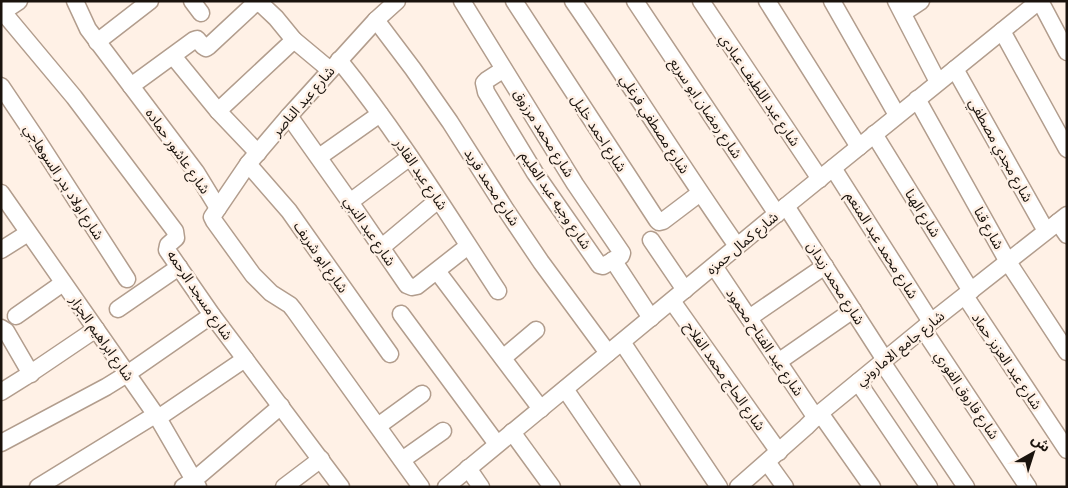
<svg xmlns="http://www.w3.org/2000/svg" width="1068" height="488" font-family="Overpass,'Noto Sans Arabic',sans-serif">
<rect width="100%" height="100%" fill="#fff1e6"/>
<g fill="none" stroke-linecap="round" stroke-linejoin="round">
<defs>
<g id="street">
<path d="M75,1L88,29L196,172L218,208"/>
<path d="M192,1L201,13"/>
<path d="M258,1L276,18L294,40L330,70"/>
<path d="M397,1L376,20L289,116L248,164L212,217L214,221L253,275L271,293L290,305L294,310L421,487"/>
<path d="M462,1L575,184L622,253L621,256L603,266L599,265L535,173L486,92L484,83L487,80L504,69"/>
<path d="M514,1L657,220L659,222L663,221L700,193"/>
<path d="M573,1C629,82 681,166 737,246"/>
<path d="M635,1L777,214"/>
<path d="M701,1L820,179"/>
<path d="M767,1L859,147"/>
<path d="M832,1L897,115"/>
<path d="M896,1L938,82"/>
<path d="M1040,1L1067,52"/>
<path d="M3,12L74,97L175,231L176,238L168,245L167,250L212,315L341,487"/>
<path d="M1,13L19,1"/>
<path d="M903,13L921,1"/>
<path d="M376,20L413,69L450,122L506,210L541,262L608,353"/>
<path d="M1002,31L1067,149"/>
<path d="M97,42L150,1"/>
<path d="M173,56L218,111L258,153"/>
<path d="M339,60C398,133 447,213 498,291"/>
<path d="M955,69L1046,231"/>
<path d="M1,86L36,138L127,279"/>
<path d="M131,86L194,40L197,39L203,46L206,48L209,46L252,6L258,1"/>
<path d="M917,99L1008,262L1067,352"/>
<path d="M218,111L294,40"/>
<path d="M289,116L350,202L407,285L412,287L417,286L468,246"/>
<path d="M874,134L971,291"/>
<path d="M319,157L380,114"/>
<path d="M248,164L289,211L390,354"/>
<path d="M833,168L931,322"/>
<path d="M1,193L158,418L198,487"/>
<path d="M350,202L410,157"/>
<path d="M786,206L885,360"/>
<path d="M1058,222L1067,235"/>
<path d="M651,240L685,290"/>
<path d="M382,247L438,200"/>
<path d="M1,250L28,233"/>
<path d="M613,260L651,318"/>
<path d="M714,266L816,418"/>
<path d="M437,271L541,409"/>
<path d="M965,296L1067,450"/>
<path d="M672,301L779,452"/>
<path d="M118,309L179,267"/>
<path d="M401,314L497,444"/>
<path d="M16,316L63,283"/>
<path d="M749,318L825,266"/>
<path d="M1,328L6,331L31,374"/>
<path d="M923,329L1028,487"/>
<path d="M622,342L719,487"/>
<path d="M503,358L536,330"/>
<path d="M778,362L853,310"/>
<path d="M882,362L966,487"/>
<path d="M858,382L929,487"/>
<path d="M565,389L632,487"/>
<path d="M1,392L25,377L96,329"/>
<path d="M820,413L872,487"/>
<path d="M158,418L245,359"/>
<path d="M378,426L422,394"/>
<path d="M512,432L552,487"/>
<path d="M1,443L106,387L127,374L212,315"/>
<path d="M402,460L443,431"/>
<path d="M767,462L785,487"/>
<path d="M468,468L481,487"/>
<path d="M38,487L155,415"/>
<path d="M183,487L194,480L281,406"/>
<path d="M284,487L321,459"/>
<path d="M446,487L786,206L1039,1"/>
<path d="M738,487L806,427L820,413L931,322L1067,215"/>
</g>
</defs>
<use href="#street" stroke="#b29d8d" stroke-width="19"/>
<use href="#street" stroke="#fff" stroke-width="16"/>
</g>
<g text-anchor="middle" stroke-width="5" stroke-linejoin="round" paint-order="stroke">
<g font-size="14" fill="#1a130d" stroke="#fff1e6">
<text transform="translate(760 90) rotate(56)" y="5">شارع عبد اللطيف عبادي</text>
<text transform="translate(303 101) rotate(-49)" y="5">شارع عبد الناصر</text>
<text transform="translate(706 108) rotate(56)" y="5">شارع رمضان ابو سريع</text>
<text transform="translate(655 124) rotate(57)" y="5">شارع مصطفي فرغلي</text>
<text transform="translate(544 133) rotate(58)" y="5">شارع محمد مرزوق</text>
<text transform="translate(599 133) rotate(57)" y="5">شارع احمد خليل</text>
<text transform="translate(1001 150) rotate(61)" y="5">شارع مجدي مصطفي</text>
<text transform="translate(178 151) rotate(55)" y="5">شارع عاشور حماده</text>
<text transform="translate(421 174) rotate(56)" y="5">شارع عبد القادر</text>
<text transform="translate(64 182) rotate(57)" y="5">شارع اولاد بدر السوهاجي</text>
<text transform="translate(492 187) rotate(57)" y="5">شارع محمد فريد</text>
<text transform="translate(556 200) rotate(56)" y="5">شارع وجيه عبد العليم</text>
<text transform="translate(923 213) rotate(58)" y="5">شارع الهنا</text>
<text transform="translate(989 228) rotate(61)" y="5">شارع قنا</text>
<text transform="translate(370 231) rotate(56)" y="5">شارع عبد النبي</text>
<text transform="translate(742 243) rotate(-40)" y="5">شارع كمال حمزه</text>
<text transform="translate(882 245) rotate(58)" y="5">شارع محمد عبد المنعم</text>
<text transform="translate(321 257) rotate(55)" y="5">شارع ابو شريف</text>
<text transform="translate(836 283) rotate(58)" y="5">شارع محمد زيدان</text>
<text transform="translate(200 295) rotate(56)" y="5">شارع مسجد الرحمه</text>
<text transform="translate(102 338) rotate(55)" y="5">شارع ابراهيم الجزار</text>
<text transform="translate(765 342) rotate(56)" y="5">شارع عبد الفتاح محمود</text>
<text transform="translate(900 348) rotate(-39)" y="5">شارع جامع الاماروني</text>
<text transform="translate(1007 361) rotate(56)" y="5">شارع عبد العزيز حماد</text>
<text transform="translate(725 376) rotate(55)" y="5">شارع الحاج محمد الفلاح</text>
<text transform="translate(967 395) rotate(56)" y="5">شارع فاروق الفوري</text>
</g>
</g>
<rect width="1068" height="488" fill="none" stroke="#1a130d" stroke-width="5"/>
<g transform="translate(1033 453) rotate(39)" stroke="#fff1e6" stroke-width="4" paint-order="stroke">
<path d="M0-4L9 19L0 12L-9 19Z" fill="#1a130d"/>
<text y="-8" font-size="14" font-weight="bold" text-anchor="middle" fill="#1a130d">ش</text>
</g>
</svg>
